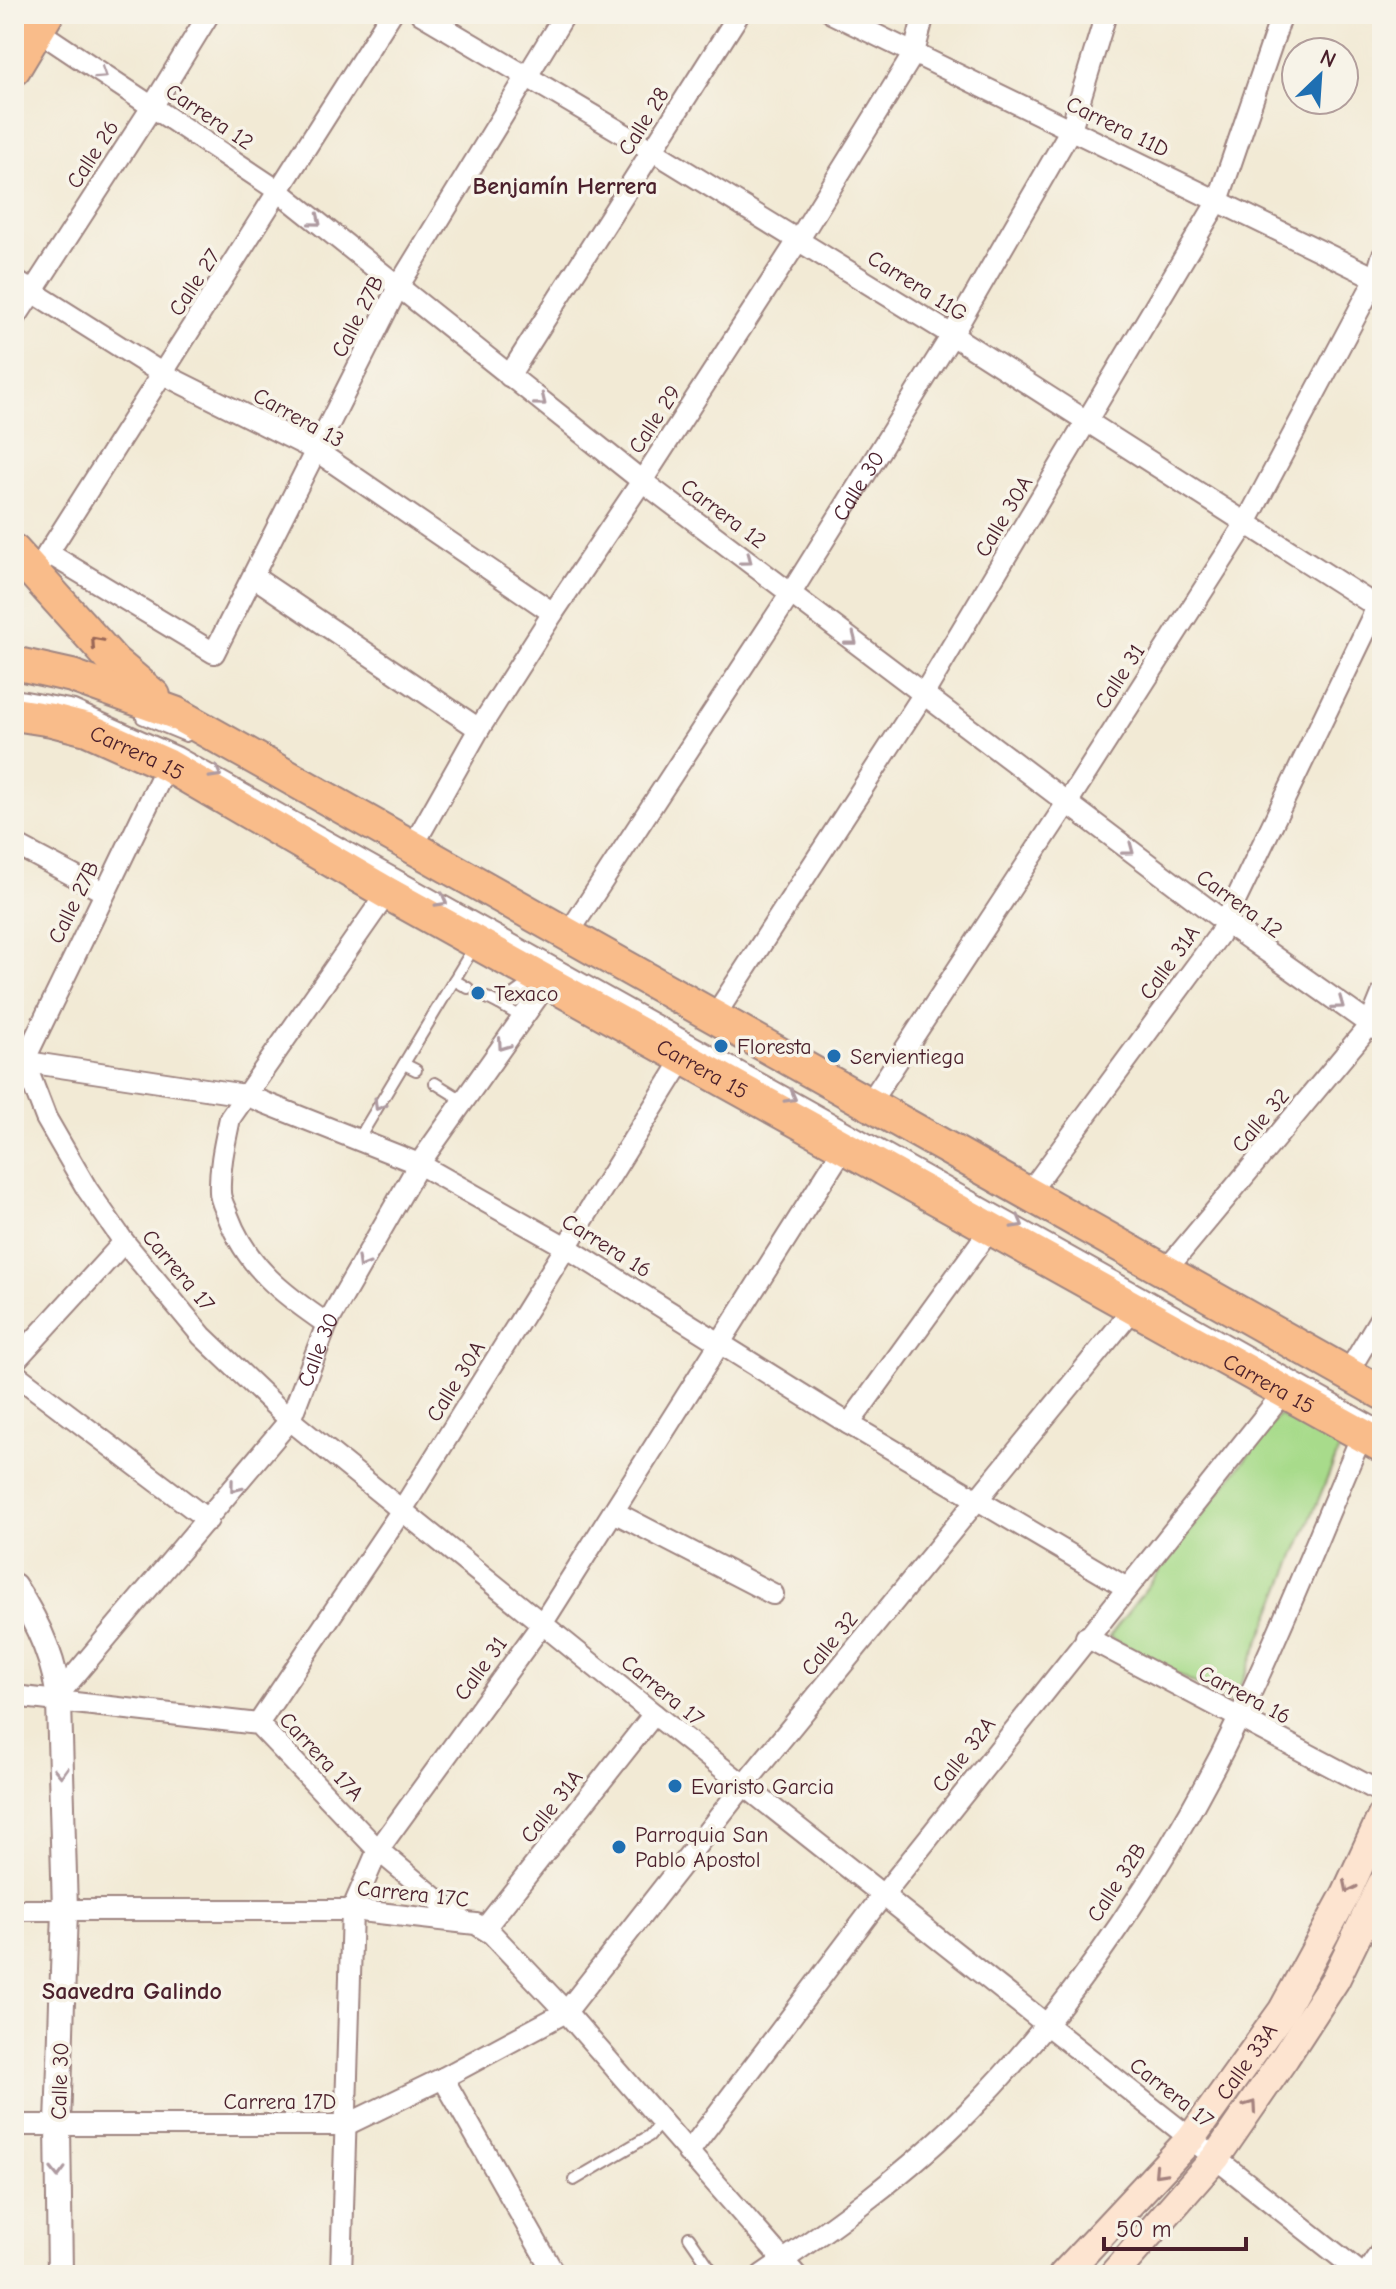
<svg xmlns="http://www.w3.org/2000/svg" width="1396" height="2289" font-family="'Comic Neue',sans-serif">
<rect width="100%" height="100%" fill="#f7f3e8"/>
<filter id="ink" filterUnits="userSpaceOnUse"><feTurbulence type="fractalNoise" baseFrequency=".0125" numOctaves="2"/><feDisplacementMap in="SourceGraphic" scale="16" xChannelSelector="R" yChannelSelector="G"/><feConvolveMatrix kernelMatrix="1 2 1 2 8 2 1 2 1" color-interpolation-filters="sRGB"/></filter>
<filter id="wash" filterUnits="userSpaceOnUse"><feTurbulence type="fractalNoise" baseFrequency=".006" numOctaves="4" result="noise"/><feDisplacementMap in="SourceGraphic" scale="32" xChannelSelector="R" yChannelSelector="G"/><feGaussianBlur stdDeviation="1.8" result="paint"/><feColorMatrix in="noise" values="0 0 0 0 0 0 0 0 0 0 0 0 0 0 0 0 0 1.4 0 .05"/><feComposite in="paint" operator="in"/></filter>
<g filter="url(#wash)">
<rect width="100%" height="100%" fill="#f2ead5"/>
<path fill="#a8db8b" stroke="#797d5b" stroke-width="2" d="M1279,1415L1340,1448L1233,1704L1109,1637Z"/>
</g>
<g filter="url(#ink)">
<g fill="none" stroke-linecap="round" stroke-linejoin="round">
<defs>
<g id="service">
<path d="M14,695L74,706L179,753L1382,1427"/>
<path d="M142,718L186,736"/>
<path d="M454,980L468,988"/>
<path d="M487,998L499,1004L532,981"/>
<path d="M499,1004L523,1018"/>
<path d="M404,1064L416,1070"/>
<path d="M435,1083L464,1101"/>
<path d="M358,1140L474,947"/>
<path d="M574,2180L649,2136L661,2122"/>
<path d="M689,2237L715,2275"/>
</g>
<g id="minor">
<path d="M421,14L653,151L952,335L1382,610"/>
<path d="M833,14L1382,281"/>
<path d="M37,30L280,192L642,481L1225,922L1382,1033"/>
<path d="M14,280L163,374L315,450L553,613"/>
<path d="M14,320L152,107L209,14"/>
<path d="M509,376L739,14"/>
<path d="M48,553L214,653L398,287L565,14"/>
<path d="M41,564L391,14"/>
<path d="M254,577L479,729"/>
<path d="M14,844L104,892"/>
<path d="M413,846L479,729L553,613L642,481L799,239L914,53L924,14"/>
<path id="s1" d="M568,934L791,593L952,335L1071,129L1106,14"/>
<path d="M714,1017L923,695L1218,201L1282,14"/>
<path d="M14,1060L245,1095L419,1164L566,1247L849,1424L1127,1588"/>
<path d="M24,1061L46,1118L87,1189L124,1242L202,1336L290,1420L654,1714L1363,2275"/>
<path d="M14,1068L24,1061L167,765"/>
<path d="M869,1104L1067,803L1246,523L1376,278L1382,257"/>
<path d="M1028,1194L1219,935L1377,607"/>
<path d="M1166,1270L1369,1026L1382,994"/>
<path d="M327,1324C283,1294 247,1267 228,1216C225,1208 220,1200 220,1192C219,1167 225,1142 230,1118L387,893"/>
<path d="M14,1362L124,1242"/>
<path d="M14,1373L208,1520"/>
<path d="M1347,1374L1382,1315"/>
<path d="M849,1424L991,1228"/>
<path d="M614,1512L773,1594"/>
<path d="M1086,1637L1382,1793"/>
<path id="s2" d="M59,1694L290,1420L327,1324L419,1164L548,982"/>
<path d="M14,1696L258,1724L378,1850L463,1921"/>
<path d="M258,1724L402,1510L684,1058"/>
<path d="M14,1910H352L476,1924L492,1934L566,2012L796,2275"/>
<path d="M485,1928L654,1714"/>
<path d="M443,2078L555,2275"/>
<path d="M14,2125H346L443,2078L566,2012L744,1785L1134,1308"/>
<path d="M688,2153L883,1895L1284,1392"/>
<path d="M341,2275L352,1910L378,1850L542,1624L844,1147"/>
<path d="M762,2275C835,2225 908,2173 970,2110C1075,2004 1175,1852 1239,1718C1284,1625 1321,1529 1362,1435"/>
<path d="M1365,2275L1382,2250"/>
</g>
<path id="tertiary" d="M14,1586C37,1621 56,1660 59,1703L65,1910L58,2125L60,2275"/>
<g id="secondary">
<path id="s3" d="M1063,2275L1191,2138L1283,2010L1346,1894L1382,1816"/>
<path d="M1113,2275L1216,2157L1285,2057L1335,1980L1382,1884"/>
</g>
<g id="primary">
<path d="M14,69L47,14"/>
<path d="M14,551L114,662L154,696"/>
<path d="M14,663L72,676L175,713L1382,1393"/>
<path id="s4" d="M14,714L52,720L87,729L167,765L387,893L1382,1446"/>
</g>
</defs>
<use href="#service" stroke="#9e8480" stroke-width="14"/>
<use href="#minor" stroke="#9e8480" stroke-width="24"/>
<use href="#tertiary" stroke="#9e8480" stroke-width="28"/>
<use href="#secondary" stroke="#9e8480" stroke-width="32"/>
<use href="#primary" stroke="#9e8480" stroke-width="36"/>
<use href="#service" stroke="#fff" stroke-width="10"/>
<use href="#minor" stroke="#fff" stroke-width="20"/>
<use href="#tertiary" stroke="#fff" stroke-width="24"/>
<use href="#secondary" stroke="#fde4d0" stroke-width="28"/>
<use href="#primary" stroke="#f9bc8a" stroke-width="32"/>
</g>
<defs><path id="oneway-chevron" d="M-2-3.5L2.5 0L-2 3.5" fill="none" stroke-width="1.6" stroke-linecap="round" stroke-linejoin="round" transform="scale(2)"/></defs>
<g stroke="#ae9aa0">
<use href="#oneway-chevron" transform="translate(102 74) rotate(33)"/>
<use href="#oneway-chevron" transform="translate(316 221) rotate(39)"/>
<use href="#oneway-chevron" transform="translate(541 401) rotate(39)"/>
<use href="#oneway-chevron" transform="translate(747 560) rotate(37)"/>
<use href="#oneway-chevron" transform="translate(852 640) rotate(38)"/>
<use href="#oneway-chevron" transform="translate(216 773) rotate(29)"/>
<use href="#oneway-chevron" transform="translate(1129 850) rotate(37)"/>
<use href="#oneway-chevron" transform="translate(442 901) rotate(29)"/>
<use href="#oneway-chevron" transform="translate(1339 1004) rotate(36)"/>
<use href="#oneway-chevron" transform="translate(503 1045) rotate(125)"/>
<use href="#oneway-chevron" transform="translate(791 1097) rotate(29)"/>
<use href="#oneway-chevron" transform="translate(379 1105) rotate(121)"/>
<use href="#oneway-chevron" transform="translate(1018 1223) rotate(29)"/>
<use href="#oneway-chevron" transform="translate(362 1263) rotate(120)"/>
<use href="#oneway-chevron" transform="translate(235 1487) rotate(129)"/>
<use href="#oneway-chevron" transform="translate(61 1772) rotate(88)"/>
<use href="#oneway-chevron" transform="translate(58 2172) rotate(89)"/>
</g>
<use stroke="#996656" href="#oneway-chevron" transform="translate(96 642) rotate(-132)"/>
<g stroke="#a4827e">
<use href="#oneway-chevron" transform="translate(1349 1887) rotate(116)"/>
<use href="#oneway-chevron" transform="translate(1251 2106) rotate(-55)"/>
<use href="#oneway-chevron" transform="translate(1159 2172) rotate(133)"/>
</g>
</g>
<g fill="#1f6fb2" stroke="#f7f3e8" stroke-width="3">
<circle cx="478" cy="993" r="8"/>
<circle cx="721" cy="1046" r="8"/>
<circle cx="834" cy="1056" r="8"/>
<circle cx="675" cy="1786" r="8"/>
<circle cx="619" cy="1847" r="8"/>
</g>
<g text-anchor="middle" stroke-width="7" stroke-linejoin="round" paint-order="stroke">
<g font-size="22" fill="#4a1f2b" stroke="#f7f3e8">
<text transform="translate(210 116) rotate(34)" y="8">Carrera 12</text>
<text transform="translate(643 121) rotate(-58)" y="8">Calle 28</text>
<text transform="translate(1118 126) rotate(26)" y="8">Carrera 11D</text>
<text transform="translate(92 154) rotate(-57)" y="8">Calle 26</text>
<text transform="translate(194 282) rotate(-57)" y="8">Calle 27</text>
<text transform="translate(918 285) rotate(32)" y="8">Carrera 11G</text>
<text transform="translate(357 316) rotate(-63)" y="8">Calle 27B</text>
<text transform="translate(299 417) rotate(29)" y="8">Carrera 13</text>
<text transform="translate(654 419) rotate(-57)" y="8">Calle 29</text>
<text dy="8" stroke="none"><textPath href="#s1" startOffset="534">Calle 30</textPath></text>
<text transform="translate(724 513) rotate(37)" y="8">Carrera 12</text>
<text transform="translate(1003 516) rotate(-59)" y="8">Calle 30A</text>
<text transform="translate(1119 676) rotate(-57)" y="8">Calle 31</text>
<text dy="8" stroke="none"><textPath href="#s4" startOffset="130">Carrera 15</textPath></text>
<text transform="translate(73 902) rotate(-64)" y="8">Calle 27B</text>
<text transform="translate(1240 903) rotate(36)" y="8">Carrera 12</text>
<text transform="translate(1169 962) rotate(-54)" y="8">Calle 31A</text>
<text dy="8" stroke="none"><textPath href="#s4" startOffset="778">Carrera 15</textPath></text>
<text transform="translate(1260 1120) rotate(-50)" y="8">Calle 32</text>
<text transform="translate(607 1245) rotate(32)" y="8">Carrera 16</text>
<text transform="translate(179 1270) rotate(50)" y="8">Carrera 17</text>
<text dy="8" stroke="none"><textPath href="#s2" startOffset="434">Calle 30</textPath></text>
<text transform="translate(455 1381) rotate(-58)" y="8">Calle 30A</text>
<text dy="8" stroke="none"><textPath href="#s4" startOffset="1426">Carrera 15</textPath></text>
<text transform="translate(829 1643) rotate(-51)" y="8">Calle 32</text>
<text transform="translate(480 1668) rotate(-54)" y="8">Calle 31</text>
<text transform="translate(663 1690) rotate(39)" y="8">Carrera 17</text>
<text transform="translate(1245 1694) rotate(28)" y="8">Carrera 16</text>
<text transform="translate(963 1754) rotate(-52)" y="8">Calle 32A</text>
<text transform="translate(322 1756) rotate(47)" y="8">Carrera 17A</text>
<text transform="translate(551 1806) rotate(-52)" y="8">Calle 31A</text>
<text transform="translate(1116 1882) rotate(-57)" y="8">Calle 32B</text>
<text transform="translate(413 1893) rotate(6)" y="8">Carrera 17C</text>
<text dy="8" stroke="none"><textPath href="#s3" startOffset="282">Calle 33A</textPath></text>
<text transform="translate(59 2081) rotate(-88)" y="8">Calle 30</text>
<text transform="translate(1172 2092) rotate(38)" y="8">Carrera 17</text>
<text x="280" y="2109">Carrera 17D</text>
</g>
<g font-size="22" fill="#4a1f2b" stroke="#f7f3e8" text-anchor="start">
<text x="494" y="1001">Texaco</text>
<text x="737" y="1054">Floresta</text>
<text x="850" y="1064">Servientiega</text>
<text x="691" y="1794">Evaristo Garcia</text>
<text x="635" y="1842">Parroquia San<tspan x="635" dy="25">Pablo Apostol</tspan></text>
</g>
<g font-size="24" font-weight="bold" fill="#4a1f2b" stroke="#f7f3e8">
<text x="565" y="194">Benjamín Herrera</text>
<text x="132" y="1999">Saavedra Galindo</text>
</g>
</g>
<rect width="1396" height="2289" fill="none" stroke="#f7f3e8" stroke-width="48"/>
<g transform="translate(1320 76) rotate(25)"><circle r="38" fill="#f7f3e8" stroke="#b29e9c" stroke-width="2"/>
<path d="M0-6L14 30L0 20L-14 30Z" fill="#1f6fb2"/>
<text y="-12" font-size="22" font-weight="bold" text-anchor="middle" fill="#4a1f2b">N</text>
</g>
<path d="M1104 2237v12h142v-12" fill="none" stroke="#4a1f2b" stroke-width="4"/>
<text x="1116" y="2237" font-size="24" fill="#4a1f2b" stroke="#f7f3e8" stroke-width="6" paint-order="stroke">50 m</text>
</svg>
